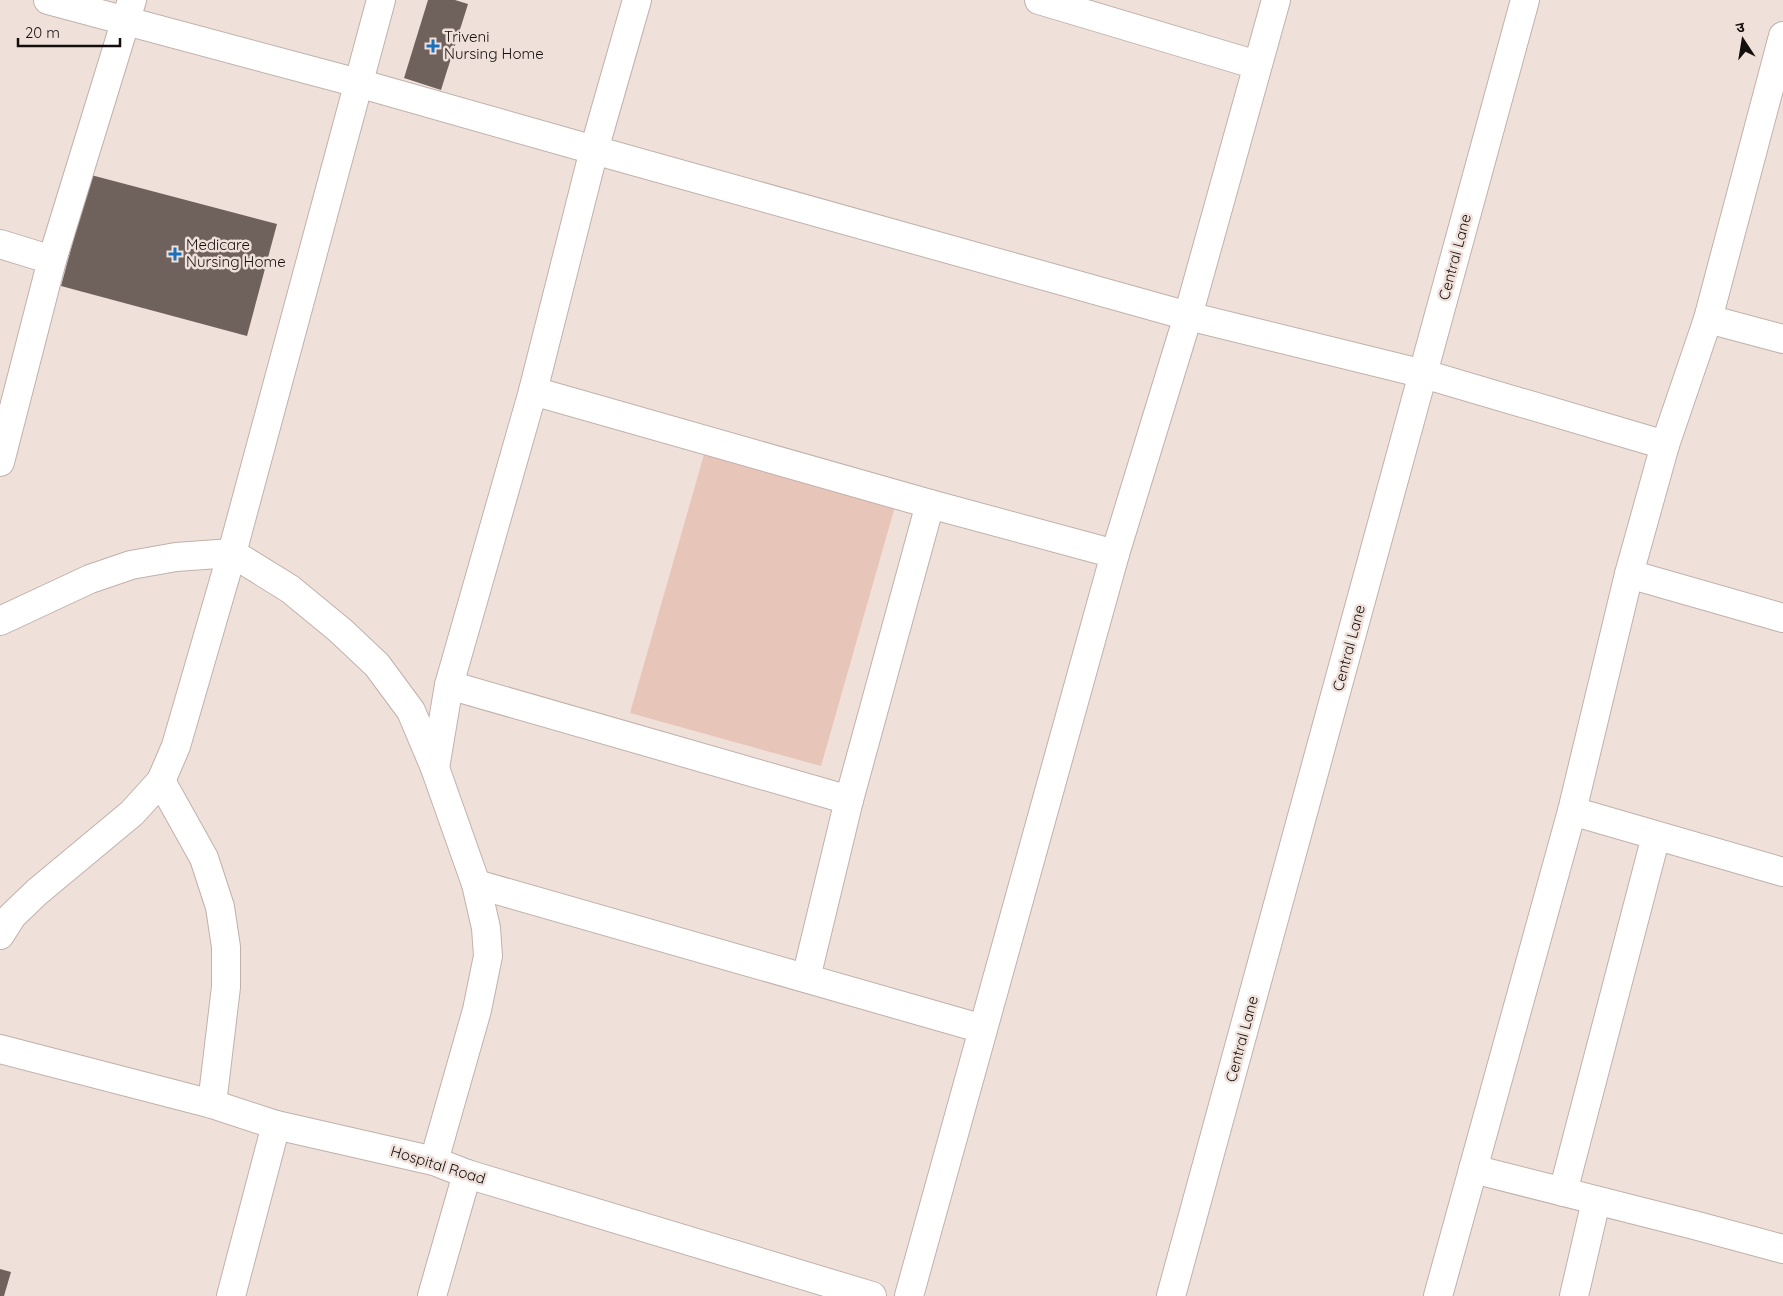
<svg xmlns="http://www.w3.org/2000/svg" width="1783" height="1296" font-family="Quicksand,'Noto Sans Devanagari',sans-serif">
<rect width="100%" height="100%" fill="#f0e0da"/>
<path fill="#e7c5b8" d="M705,451L896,503L821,766L630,713Z"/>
<g fill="#6f615c">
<path d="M428,0H455L468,4L441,90L404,78Z"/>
<path d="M91,175L277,224L247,336L61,286Z"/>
<path d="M0,1269L11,1272L4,1296H0Z"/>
</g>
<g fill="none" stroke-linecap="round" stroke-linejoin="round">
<defs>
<g id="minor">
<path d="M48,0L358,83L594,150L1188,316L1424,374L1665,445"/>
<path d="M1039,0L1257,65"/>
<path d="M1783,36L1708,319L1665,445L1629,574L1783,618"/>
<path d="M0,244L52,260"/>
<path d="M1708,319L1783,339"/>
<path d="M533,391L930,504L1115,554"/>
<path d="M0,462L52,260L132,0"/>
<path d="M0,621L90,579L131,565L176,557L232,553L290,589L341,631L377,665L411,711L435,768L476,884L486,928L488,956L477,1010L434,1161"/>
<path d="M449,685L849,800"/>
<path d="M435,768L449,685L533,391L594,150L637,0"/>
<path d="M161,781L204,858L220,907L226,947V987L212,1104"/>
<path d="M1572,811L1783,872"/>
<path d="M476,884L983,1029"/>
<path d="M0,935L12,916L37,892L132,813L161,781L176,746L232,553L381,0"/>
<path d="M806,978L849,800L930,504"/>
<path d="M0,1049L212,1104L276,1125L434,1161L467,1174L872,1296"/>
<path d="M1473,1169L1694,1225L1783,1249"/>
<path d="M1563,1192L1656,836"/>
<path d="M231,1296L276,1125"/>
<path d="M432,1296L467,1174"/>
<path d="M909,1296L1115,554L1188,316L1276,0"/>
<path d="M1171,1296L1525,0"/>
<path d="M1438,1296L1572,811L1629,574"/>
<path d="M1574,1296L1596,1201"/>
</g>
</defs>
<use href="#minor" stroke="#c1b1ab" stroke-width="30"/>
<use href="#minor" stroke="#fff" stroke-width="28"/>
</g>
<g fill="#1970bd" stroke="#f0e0da" stroke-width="2">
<path d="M430.5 38.5h5v5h5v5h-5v5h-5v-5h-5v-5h5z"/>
<path d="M172.5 246.5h5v5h5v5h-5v5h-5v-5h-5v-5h5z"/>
</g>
<g text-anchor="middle" stroke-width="5" stroke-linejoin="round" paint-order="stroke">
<g font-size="15" fill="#140f0d" stroke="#f0e0da" text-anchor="start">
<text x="444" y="42">Triveni<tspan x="444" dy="17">Nursing Home</tspan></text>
<text x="186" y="250">Medicare<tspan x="186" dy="17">Nursing Home</tspan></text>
</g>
<g font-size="15" fill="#140f0d" stroke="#f0e0da">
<text transform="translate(1455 257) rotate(-75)" y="5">Central Lane</text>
<text transform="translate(1349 648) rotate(-75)" y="5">Central Lane</text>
<text transform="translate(1242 1039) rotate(-75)" y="5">Central Lane</text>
<text transform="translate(438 1165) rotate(17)" y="5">Hospital Road</text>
</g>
</g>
<g transform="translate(1743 40) rotate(348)" stroke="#f0e0da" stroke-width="4" paint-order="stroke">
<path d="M0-4L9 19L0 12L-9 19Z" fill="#140f0d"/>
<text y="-8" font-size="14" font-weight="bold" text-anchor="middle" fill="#140f0d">उ</text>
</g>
<path d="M18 38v8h102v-8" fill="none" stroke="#140f0d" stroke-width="2.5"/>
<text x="25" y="38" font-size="15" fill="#140f0d" stroke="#f0e0da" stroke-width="4" paint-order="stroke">20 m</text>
</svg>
